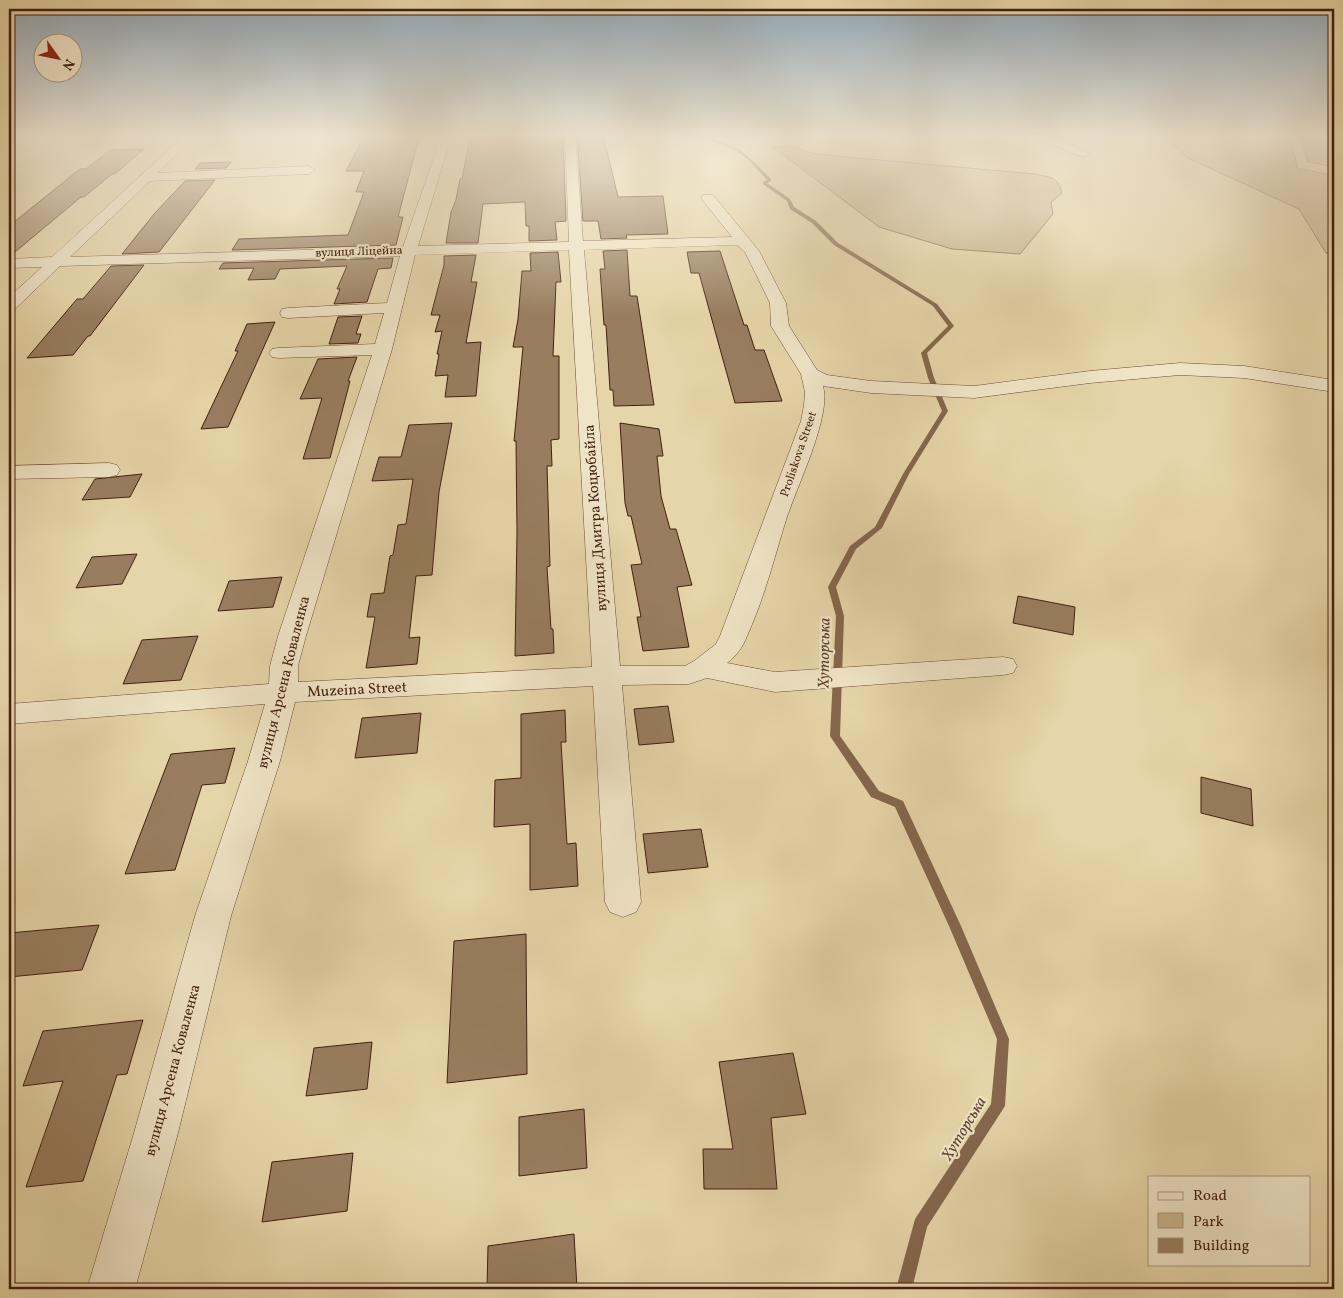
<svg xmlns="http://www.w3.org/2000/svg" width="1343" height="1298" font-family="Vollkorn,serif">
<rect width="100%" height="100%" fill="#e6d5a8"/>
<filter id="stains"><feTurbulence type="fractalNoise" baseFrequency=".004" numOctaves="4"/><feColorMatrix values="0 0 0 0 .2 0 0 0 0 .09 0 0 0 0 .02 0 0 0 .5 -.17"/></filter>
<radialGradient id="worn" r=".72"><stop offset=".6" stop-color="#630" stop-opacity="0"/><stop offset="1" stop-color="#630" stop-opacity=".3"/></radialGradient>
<g fill="#cab68e" stroke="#866a4f">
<path d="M1162,134H1334V254L1326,253L1299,209L1188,158Z"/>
<path d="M789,146L811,153L835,156L1035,174C1051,178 1057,175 1062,193L1051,202L1053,214L1020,254L952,249L879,227L773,147Z"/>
</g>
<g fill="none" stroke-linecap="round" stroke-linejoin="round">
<path fill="#84674c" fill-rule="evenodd" d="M695,134H699L739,149L752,160L771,179V181L767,183L790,199L794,207L816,221L838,243L937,304L954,326L927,353L934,378L948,411L909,474L882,528L856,549L836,587L844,616L840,736L879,791L903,801L961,926L1009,1039L1005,1106L927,1227L912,1289H896L915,1219L991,1104L997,1039L949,926L895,807L871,797L830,736L836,616L828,587L850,546L875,527L903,474L942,411L928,378L921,353L948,326L933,306L834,245L812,223L790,209L787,201L763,184V182L767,180L750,161L737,151Z"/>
</g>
<g fill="#987e5f" stroke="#431f10">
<path d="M365,134H392L390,138H419L398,217H403L396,245L232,250L239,239L348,235L364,192H356L364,171H346Z"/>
<path d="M563,134L566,221L555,222L557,240L529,241V226H526L525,202L483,204L478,243H446L451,212L456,200L460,179H462L470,138Z"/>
<path d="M577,134H603L618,197L663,196L668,234L626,235L627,238L601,239L598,221H583Z"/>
<path d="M144,149L116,173L112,174L84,197H81L9,257V226L80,169H86L110,150Z"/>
<path d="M231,162L226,168L195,169L200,163Z"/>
<path d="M215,180L159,252L122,254L154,214L185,181Z"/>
<path d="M627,250L630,296H637L654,405L614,406L613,390H610L606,325H604L600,269H605L603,251Z"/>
<path d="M720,251L744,325H747L755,350H764L782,401L735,403L699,273H691L687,252Z"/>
<path d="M558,252L561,282H556L553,356H559V439L551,440L552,466H547L550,566L547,567L551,629H553L554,653L515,656L517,532L516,441H514L523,347H513L518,319L522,271H531L530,253Z"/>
<path d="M476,255L471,282H477L466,343L481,342L476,396L445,397L448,375L435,376L439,354H437L442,331L435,332L440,315H431L444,265V256Z"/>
<path d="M393,258L391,268L378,269L367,302L334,304L340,289H337L347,266L280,269L275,279L248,280L254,268L219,269L223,263Z"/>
<path d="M144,265L90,336H88L73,355L27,358L77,299H83L111,266Z"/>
<path d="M362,316L356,334H361L358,343L329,344L338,317Z"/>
<path d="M275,322L228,427L201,429L238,351H235L247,324Z"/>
<path d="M357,357L348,381H350L330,458L303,459L322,398L300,399L318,359Z"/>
<path d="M452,423L439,492L432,575L416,576L409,638L420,637L417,664L366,668L375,617H367L371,594L384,593L390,556L393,555L398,525L406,524L413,479L372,481L379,457H401L409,425Z"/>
<path d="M620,423L659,429L663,456H657L661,496L670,529H676L692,585L677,587L689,647L643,651L637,617H641L631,565L642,564L631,516H628L625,503Z"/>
<path d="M142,474L130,497L82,500L95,479Z"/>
<path d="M137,554L122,584L76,588L92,557Z"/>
<path d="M282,577L273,607L218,611L229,581Z"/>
<path d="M1018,596L1075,607L1073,635L1013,623Z"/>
<path d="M198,636L181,680L123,684L142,640Z"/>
<path d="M668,706L674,742L639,745L634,709Z"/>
<path d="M565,710L566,742H561L567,844L576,843L578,886L530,890V824L494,827L495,780L521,778V714Z"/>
<path d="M421,713L417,753L355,758L362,718Z"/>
<path d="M235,748L225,783L202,785L175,870L125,874L171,754Z"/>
<path d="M1201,777L1251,789L1253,826L1201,813Z"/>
<path d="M701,829L708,867L648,873L643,834Z"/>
<path d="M99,925L82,970L9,977V933Z"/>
<path d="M526,934L527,1074L447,1083L454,941Z"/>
<path d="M143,1020L127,1074L117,1075L83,1181L26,1187L63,1081L23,1086L43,1031Z"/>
<path d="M372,1042L367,1089L306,1096L314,1048Z"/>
<path d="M793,1053L806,1114L771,1118L777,1189H704L703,1149H733L719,1062Z"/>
<path d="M584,1109L587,1168L519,1176V1117Z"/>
<path d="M353,1153L347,1211L262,1222L272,1162Z"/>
<path d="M574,1234L577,1289H487L488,1246Z"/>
</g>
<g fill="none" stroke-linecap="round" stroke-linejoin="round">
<defs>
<g id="minor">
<path d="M186,134H197L158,173L309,166L315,170L309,174L150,181L70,257L403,247L442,134H452L418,246L569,242L565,134H575L583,241L732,237L701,198L703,195H713L759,251L786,303L789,326L817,370L827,375L871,381L974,386L1090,371L1180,363L1244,366L1334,380V392L1244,378L1180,375L1090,383L974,398L871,393L823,386C832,416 796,488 786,520C774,559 764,599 747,636C743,647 737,655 727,663L775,672L1003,657L1013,659L1017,666L1013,673L1003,675L775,692L707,678L689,684L622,685L641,902L636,912L623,917L610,912L605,902L593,686L295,702L280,761L231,916L178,1133L135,1289H87L134,1133L195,916L248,761L265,704L9,724V704L269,684L270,666L278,636L372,355L278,358L272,357L269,353L272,349L278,348L375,344L384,313L288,318L282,317L280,313L282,309L288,308L387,303L400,256L60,266L15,309L9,311V297L42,267L9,268V259L52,257ZM737,245L745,252L770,303L771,326L801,374L805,392L804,405L801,421L720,636L716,644L694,661L685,666H620L584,250ZM569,250L592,667L298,682V666L306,636L392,349L415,255Z"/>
<path d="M1020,134L1049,135L1090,154L1084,157L1080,156L1042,140L1021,136Z"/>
<path d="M1290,134H1300L1307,162L1334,167V175L1298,168Z"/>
<path d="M109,463L117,465L120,470L117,475L109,477L9,479V466Z"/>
</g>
</defs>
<use href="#minor" stroke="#6c4c36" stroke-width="1"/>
<use href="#minor" fill="#efe4c6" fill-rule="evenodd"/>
</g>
<linearGradient id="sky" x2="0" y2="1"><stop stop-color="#91a8ba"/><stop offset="0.43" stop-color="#f4ecd8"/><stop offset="1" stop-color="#f4ecd8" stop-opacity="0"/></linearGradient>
<rect width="1343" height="315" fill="url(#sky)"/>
<g text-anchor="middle" stroke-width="4.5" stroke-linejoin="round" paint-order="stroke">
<g font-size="12" fill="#431f10" stroke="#efe4c6">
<text transform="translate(359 251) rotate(-2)" y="4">вулиця Ліцейна</text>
<text transform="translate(798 454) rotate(-71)" y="4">Proliskova Street</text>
</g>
<g font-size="15" fill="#431f10" stroke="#efe4c6">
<text transform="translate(595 518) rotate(-94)" y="5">вулиця Дмитра Коцюбайла</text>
<text transform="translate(283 682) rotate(-76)" y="5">вулиця Арсена Коваленка</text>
<text transform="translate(357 689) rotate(-3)" y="5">Muzeina Street</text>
<text transform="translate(172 1070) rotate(-75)" y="5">вулиця Арсена Коваленка</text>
</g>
<g font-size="16" font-style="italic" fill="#63432e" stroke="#efe4c6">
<text transform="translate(823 653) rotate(-89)" y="6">Хуторська</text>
<text transform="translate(963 1128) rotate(-59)" y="6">Хуторська</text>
</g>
</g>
<rect width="1343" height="1298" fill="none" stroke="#e6d5a8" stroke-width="30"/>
<rect x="10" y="10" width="1323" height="1278" fill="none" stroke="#431f10" stroke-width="2.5"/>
<rect x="15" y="15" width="1313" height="1268" fill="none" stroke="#431f10"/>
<rect x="1148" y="1176" width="162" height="90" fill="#efe4c6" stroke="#aa957d"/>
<rect x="1158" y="1192" width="25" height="8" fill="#efe4c6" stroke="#aa957d"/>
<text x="1193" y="1200" font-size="15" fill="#431f10">Road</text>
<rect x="1158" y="1213" width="25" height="15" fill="#cab68e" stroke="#aa957d"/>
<text x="1193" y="1226" font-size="15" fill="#431f10">Park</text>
<rect x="1158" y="1238" width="25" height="15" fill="#987e5f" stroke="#aa957d"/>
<text x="1193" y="1250" font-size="15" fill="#431f10">Building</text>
<g transform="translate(58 58) rotate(123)"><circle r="24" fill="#efe4c6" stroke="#aa957d"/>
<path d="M0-4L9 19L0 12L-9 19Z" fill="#8f2418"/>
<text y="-8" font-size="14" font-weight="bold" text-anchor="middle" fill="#431f10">N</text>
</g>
<rect width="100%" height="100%" filter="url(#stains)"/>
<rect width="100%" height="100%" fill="url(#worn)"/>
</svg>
